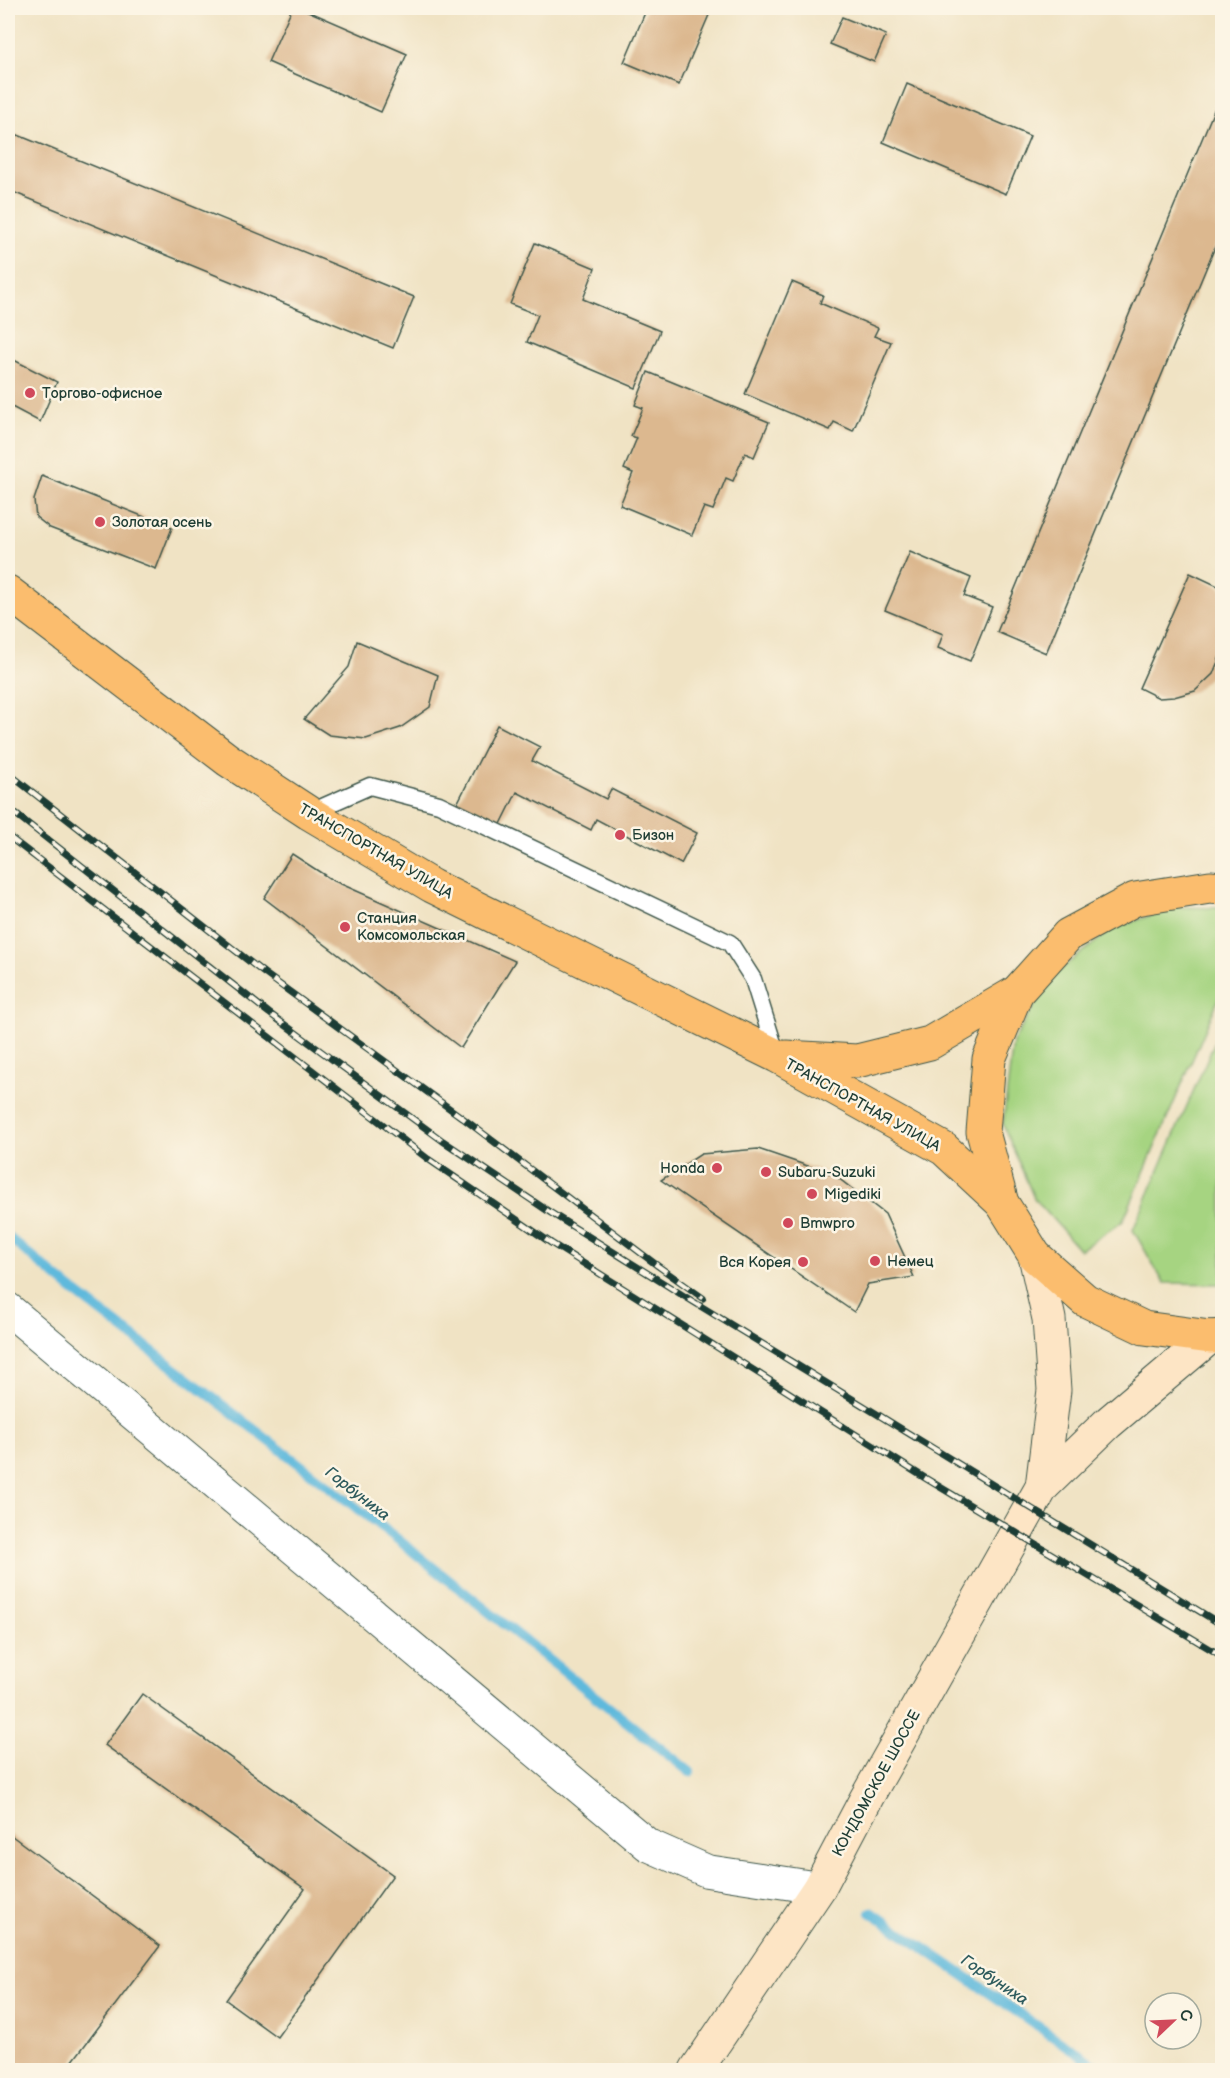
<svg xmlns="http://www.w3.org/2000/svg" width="1230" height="2078" font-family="'Balsamiq Sans',sans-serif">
<rect width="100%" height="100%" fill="#fcf5e5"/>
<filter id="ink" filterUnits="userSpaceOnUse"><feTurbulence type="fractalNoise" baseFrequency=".0167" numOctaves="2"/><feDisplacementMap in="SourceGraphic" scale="12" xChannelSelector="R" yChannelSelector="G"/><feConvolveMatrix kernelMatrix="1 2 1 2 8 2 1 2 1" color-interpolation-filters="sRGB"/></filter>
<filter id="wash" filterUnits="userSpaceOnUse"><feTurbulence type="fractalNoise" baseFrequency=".008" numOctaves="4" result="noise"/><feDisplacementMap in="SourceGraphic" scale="24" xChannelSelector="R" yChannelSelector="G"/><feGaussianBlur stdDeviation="1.35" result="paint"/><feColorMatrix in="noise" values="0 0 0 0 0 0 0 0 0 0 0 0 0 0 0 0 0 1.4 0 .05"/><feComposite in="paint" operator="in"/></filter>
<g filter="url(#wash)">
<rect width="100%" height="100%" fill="#f0e3c4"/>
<g fill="#a6d481" stroke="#62885a" stroke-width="1.5">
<path d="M1176,907L1222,908V991L1123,1221L1080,1250L1034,1198L1003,1125L1013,1042L1053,975L1114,928Z"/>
<path d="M1222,1025V1284L1164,1283L1133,1230Z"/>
</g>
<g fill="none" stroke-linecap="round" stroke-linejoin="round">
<g stroke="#5eb9dc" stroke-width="10">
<path d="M8,1237L71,1289L396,1538L690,1772"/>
<path d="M871,1912L1102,2070"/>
</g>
</g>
<g id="blocks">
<g fill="#dcb88f">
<path d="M292,8H301L407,54L381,112L268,62Z"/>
<path d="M647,8H712L679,85L624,62Z"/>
<path d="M842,17L886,35L874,62L830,44Z"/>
<path d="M907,84L1030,136L1006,194L883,142Z"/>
<path d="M1222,91V230L1046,653L997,632Z"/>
<path d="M8,131L414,297L393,348L8,190Z"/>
<path d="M535,243L595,268L583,299L660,331L636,388L527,342L538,315L510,304Z"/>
<path d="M792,282L823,295L820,303L878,328L874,336L891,342L853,431L834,422L830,430L745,394Z"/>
<path d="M8,357L57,382L40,422L8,405Z"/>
<path d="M648,372L769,422L754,457L745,453L733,481L726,478L713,510L704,507L692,535L620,505L633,473L624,469L637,438L631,436L643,408L635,405Z"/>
<path d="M42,476L172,528L156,569L50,528L36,517L34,500Z"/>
<path d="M910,552L971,578L964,596L992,607L970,661L938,648L943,634L885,610Z"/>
<path d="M1190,573L1222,588V651L1213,674L1195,691L1174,697L1159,698L1139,688Z"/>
<path d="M357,641L438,675L430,707L400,728L366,739L329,735L304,719L349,667Z"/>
<path d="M497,725L540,747L532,761L606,799L611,789L697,833L681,864L596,819L591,830L517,792L500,826L457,804Z"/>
<path d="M292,854L332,880L515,961L461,1048L264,898Z"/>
<path d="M758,1149L834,1175L885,1214L914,1277L868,1284L854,1312L661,1180L701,1154Z"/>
<path d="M142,1694L393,1875L277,2037L226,2000L305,1889L105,1745Z"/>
<path d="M8,1833L160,1946L66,2070H8Z"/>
</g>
</g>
</g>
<g filter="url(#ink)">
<use href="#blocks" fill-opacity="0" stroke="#3e564a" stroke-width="1.5"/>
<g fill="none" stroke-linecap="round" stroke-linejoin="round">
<defs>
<path id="lane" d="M309,813L370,786L439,804L730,943L753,979L777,1056"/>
<path id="street" d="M8,1309L648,1845L707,1871L819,1888"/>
<g id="secondary">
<path d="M1035,1256L1049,1319L1054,1390L1042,1487"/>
<path d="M696,2070L819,1888L867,1797L1042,1487L1108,1423L1210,1337"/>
</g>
<g id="primary">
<path d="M8,592L228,760L309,813L432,886L777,1056L944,1149L1002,1203"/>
<path d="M1222,888L1210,887L1135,899L1068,935L1017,992L989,1059L983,1132L1002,1203L1035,1256L1085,1300L1144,1328L1210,1337L1222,1336"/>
<path d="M786,1057L857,1061L930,1043L1017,992"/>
</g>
</defs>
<use href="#lane" stroke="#3e564a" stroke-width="19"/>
<use href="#street" stroke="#3e564a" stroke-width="34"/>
<use href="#secondary" stroke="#3e564a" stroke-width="35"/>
<use href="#primary" stroke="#3e564a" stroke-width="35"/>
<use href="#lane" stroke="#fff" stroke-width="16"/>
<use href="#street" stroke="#fff" stroke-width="32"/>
<use href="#secondary" stroke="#fde5c5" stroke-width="33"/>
<use href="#primary" stroke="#fbbd6e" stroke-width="33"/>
<defs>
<g id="rail">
<path d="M8,773L264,973L460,1116L658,1266L703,1298"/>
<path d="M8,808L269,1013L443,1141L551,1213L684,1296L1222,1625"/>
<path d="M8,836L428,1159L551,1243L925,1478L1222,1656"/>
</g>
</defs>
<use href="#rail" stroke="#1f3d34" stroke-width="7"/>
<use href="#rail" stroke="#fcf5e5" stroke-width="4.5" stroke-dasharray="14" stroke-linecap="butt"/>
</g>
</g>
<g fill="#d1495b" stroke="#fcf5e5" stroke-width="2">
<circle cx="30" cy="393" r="6"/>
<circle cx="100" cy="522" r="6"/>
<circle cx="620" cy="835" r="6"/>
<circle cx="345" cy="927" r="6"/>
<circle cx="717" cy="1168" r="6"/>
<circle cx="766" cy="1172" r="6"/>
<circle cx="812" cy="1194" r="6"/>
<circle cx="788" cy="1223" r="6"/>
<circle cx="875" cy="1261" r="6"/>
<circle cx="803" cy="1262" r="6"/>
</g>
<g text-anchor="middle" stroke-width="5" stroke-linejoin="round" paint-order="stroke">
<g font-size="15" fill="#1f3d34" stroke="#fcf5e5" text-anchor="start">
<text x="42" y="398">Торгово-офисное</text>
<text x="112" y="527">Золотая осень</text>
<text x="632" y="840">Бизон</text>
<text x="357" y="923">Станция<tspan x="357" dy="17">Комсомольская</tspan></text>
<text x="705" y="1173" text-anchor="end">Honda</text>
<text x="778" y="1177">Subaru-Suzuki</text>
<text x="824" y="1199">Migediki</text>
<text x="800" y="1228">Bmwpro</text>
<text x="887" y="1266">Немец</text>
<text x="791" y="1267" text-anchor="end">Вся Корея</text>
</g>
<g font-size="15" fill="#1f3d34" stroke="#fcf5e5">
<text transform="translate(376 851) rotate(30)" y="5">ТРАНСПОРТНАЯ УЛИЦА</text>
<text transform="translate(863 1105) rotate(29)" y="5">ТРАНСПОРТНАЯ УЛИЦА</text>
<text transform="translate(876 1783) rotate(-61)" y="5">КОНДОМСКОЕ ШОССЕ</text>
</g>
<g font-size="16" font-style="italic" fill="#2f5c5e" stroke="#fcf5e5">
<text transform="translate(358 1493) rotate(38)" y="6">Горбуниха</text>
<text transform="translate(995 1979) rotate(34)" y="6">Горбуниха</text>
</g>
</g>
<rect width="1230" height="2078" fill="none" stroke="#fcf5e5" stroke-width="30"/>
<g transform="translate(1173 2021) rotate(67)"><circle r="28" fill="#fcf5e5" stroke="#a4ab9e" stroke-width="1.5"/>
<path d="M0-4.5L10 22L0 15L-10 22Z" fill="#d1495b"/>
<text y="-9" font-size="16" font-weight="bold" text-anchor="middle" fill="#1f3d34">С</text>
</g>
</svg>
